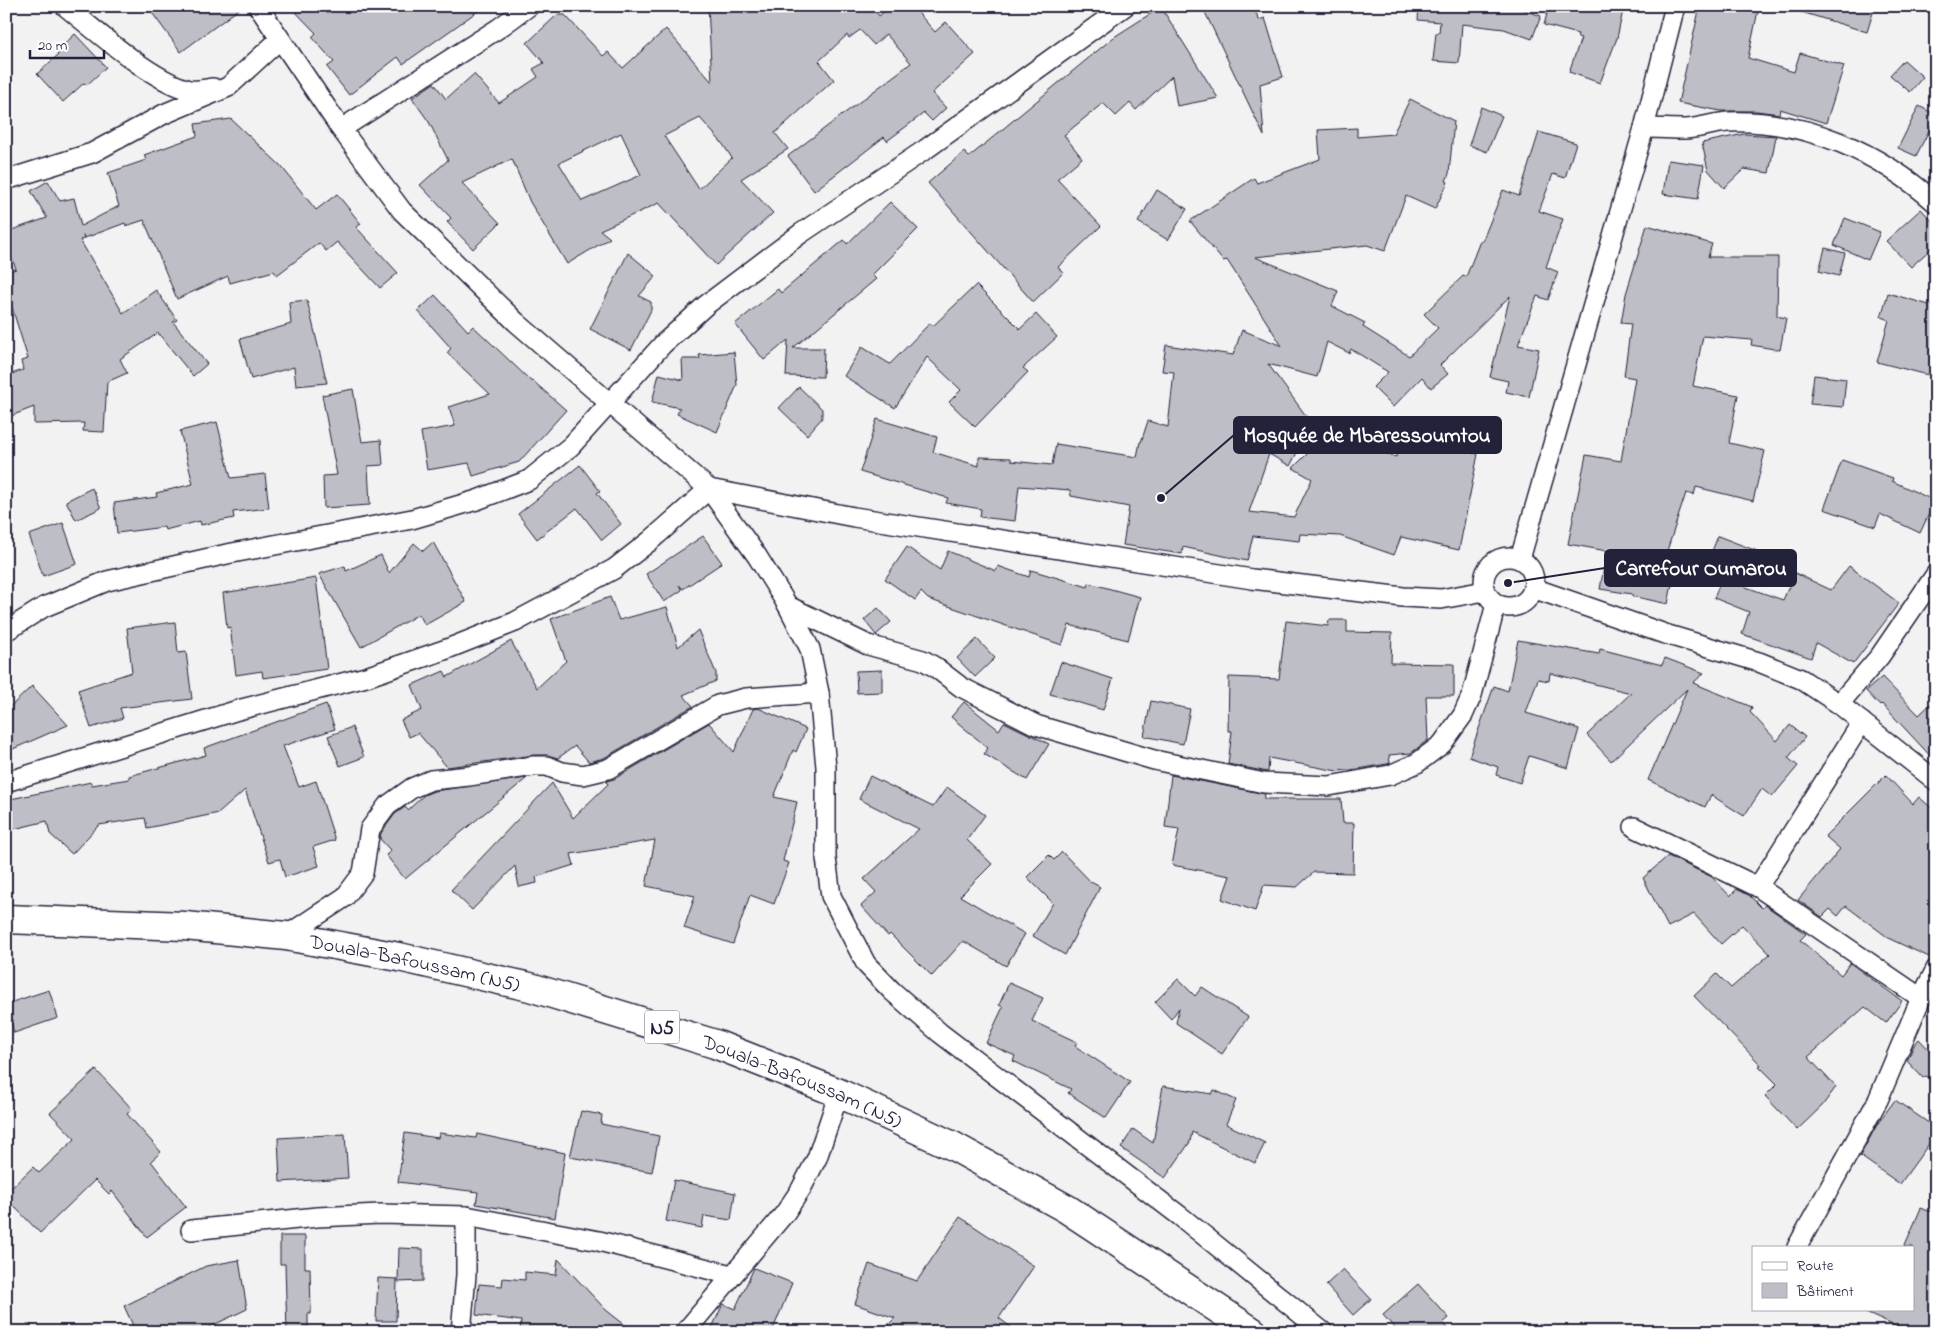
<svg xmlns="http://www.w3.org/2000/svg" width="1942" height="1338" font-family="'Indie Flower',sans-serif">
<rect width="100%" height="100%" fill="#f2f2f3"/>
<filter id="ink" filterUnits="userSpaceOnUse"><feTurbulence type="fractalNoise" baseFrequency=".02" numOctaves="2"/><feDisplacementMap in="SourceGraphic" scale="10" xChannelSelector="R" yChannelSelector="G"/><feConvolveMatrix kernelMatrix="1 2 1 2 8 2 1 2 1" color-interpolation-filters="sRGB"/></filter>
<g filter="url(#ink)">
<g fill="#bebec6" stroke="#22223b" fill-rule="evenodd">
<path d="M147,6H243L181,52Z"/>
<path d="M290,6H485L403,64L398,57L349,95L327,67L334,62L312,37L316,33Z"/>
<path d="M708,6H872L879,16L890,6H912L935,32L946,22L975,54L932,93L946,108L932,121L924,113L887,141L884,137L814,191L788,156L911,63L886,34L874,45L860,30L849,38L847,35L819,61L834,80L775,133L788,149L741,179L773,213L716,265L659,203L600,230L610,238L567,264L530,202L512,159L462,183L500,223L473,249L447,222L451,218L420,185L448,160L429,122L412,98L434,83L446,99L474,74L499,103L538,77L533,69L544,63L527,43L557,15H565L603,56L608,52L623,68L666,29L712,82ZM700,118L722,143L732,158L699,189L664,136ZM621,133L641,175L582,201L559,163Z"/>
<path d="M1202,6H1253L1259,20L1265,18L1283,77L1260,84L1264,136Z"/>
<path d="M1419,6H1514L1541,16L1532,39L1504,29L1462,24L1459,63L1433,61L1436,33H1439L1440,22L1418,20Z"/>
<path d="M1549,6H1624L1617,38L1600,83L1569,72L1581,38L1577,37L1578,34L1544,25Z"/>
<path d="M1700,6H1759L1748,58L1794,72L1800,53L1844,66L1826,123L1780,109L1779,114L1757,111H1721L1678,103Z"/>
<path d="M1799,6H1875L1867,32L1798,11Z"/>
<path d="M1161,7L1218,98L1177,106L1172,76L1136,110L1130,103L1116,116L1103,103L1064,135L1082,158L1057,179L1101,226L1058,267L1063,273L1033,302L928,183L964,152L969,157L1114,37Z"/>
<path d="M75,34L106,67L87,85L84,83L63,102L37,74L58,55L56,52Z"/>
<path d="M1904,60L1923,77L1910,92L1890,75Z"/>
<path d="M1410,99L1454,121L1449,174L1446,181L1448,182L1435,209L1406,196L1385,251L1367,245L1255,257L1338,291L1332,306L1365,323L1363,327L1409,356L1438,328L1424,314L1463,276L1466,277L1480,241L1482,242L1503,190L1519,196L1539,132L1576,143L1565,178L1553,174L1539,211L1563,219L1546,267L1558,272L1548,300L1537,296L1518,345L1539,349L1529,397L1506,392L1508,381L1490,377L1510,296L1440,365L1448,374L1431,388L1422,377L1393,407L1373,387L1388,372L1351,349L1349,353L1327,342L1317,377L1268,364L1312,424L1290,466L1269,454L1249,512L1294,517L1312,479L1293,468L1323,438L1330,447L1338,433L1360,444L1396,457L1405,421L1443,431L1441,447L1478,454L1459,550L1401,537L1394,555L1340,536L1300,534L1299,541L1253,536L1247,561L1183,547L1182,554L1123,545L1129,507L1071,496L1070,490L1019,486L1015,521L980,517L981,509L946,503L948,498L860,472L877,419L937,437L933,452L979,466V457L1011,458V461L1052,465L1056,444L1137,457L1140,442H1141L1148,421L1168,427L1174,372L1162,371L1166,345L1233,355L1242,330L1282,346L1227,260L1223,261L1190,221L1254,178L1257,183L1320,159L1318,130L1357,128V137L1393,134Z"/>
<path d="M1919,106L1936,115V117L1916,156L1898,148Z"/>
<path d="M1481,107L1502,116L1487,152L1469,145Z"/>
<path d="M231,119L281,166L316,210L337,194L361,224L356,227L398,273L380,288L337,242L326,251L319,243L277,275L274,271L230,283L228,276L177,299L144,220L126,226L125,223L85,238L83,235L84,239L80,240L123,313L156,290L177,320L173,322L207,364L193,376L158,333L120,359L127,373L107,382L104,432L83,431L84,423L34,424V407L6,418V376L23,370L21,361L28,359L6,288V272L16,269L6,242V232L47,218L31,191L48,181L60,201L74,198L81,226L119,206L108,173L146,160L144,155L197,136L195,124Z"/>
<path d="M1744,134L1776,136L1769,173L1744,169L1724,188L1708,170L1702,143Z"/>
<path d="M1668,160L1704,165L1698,199L1663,194Z"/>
<path d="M1157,190L1187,209L1168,240L1138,222Z"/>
<path d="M890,202L918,229L872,275L876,279L793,348H824L823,377L786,376L788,340L764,360L735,324L778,289L781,293L844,240L847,244Z"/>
<path d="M1921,209L1936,225V244L1911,267L1886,241Z"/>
<path d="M1845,218L1880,232L1868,260L1834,245Z"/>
<path d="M1647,225L1712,244L1708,257H1778L1777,316L1786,318L1780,350L1751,345L1752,340L1703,336L1693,386L1738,395L1729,443L1765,451L1753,501L1696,487L1694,495L1686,493L1662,566L1675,569L1668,604L1632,596V594L1600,589L1607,551L1568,544L1586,455L1621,461L1635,378L1624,376L1631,324L1621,323L1626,294Z"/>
<path d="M1825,248L1845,253L1839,276L1819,271Z"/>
<path d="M628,253L656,276L639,296L651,302V310L631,350L590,329Z"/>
<path d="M976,285L1020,329L1036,314L1057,337L1023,368L1028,372L975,427L949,402L961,390L927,357L895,408L844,376L862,347L890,364L930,323L933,326Z"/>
<path d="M1888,293L1936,307V377L1877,362L1889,320L1881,317Z"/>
<path d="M435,295L468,331L473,326L532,382L533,381L566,410L519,462L473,476L469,463L427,470L421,432L455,426L449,407L490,394L447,353L451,348L418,311Z"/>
<path d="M307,300L327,383L296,386L294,367L251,379L240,339L291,324L289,302Z"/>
<path d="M734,352L737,385L717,432L677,414L680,408L652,402L659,374L683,380L682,359H700L699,355Z"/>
<path d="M1814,375L1846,379L1843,407L1810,404Z"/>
<path d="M799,387L822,409V418L807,435L779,408Z"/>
<path d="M353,389L362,442L381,440L383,465L368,466L370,505L324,508L323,476L337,475L322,395Z"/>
<path d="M217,422L231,478L265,474L269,508L233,512L234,518L201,525L200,521L165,530L164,527L117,533L114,503L157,497L156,493L193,484L180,431Z"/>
<path d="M1842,460L1893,478L1892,481L1935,501L1920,533L1880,514L1875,527L1824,509Z"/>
<path d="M580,465L600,491L597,493L621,524L602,540L577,508L537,539L518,514Z"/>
<path d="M92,488L101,508L76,520L66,501Z"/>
<path d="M63,523L77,564L43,576L29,535Z"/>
<path d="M703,536L722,563L683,589L679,585L682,590L664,602L646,574Z"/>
<path d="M1718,536L1757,551L1743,586L1783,600L1795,573L1831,590L1849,566L1899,603L1853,664L1816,643L1811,658L1742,634L1749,612L1714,598L1724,573L1706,566Z"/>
<path d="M433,542L466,602L425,625L419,614L361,647L319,574L345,566L346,571L381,555L389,573L414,543L423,551Z"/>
<path d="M907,547L940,570L948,551L996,571L998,566L1029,577L1031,570L1088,587L1089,583L1140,597L1128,640L1069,625L1062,645L928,599L921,592L915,600L885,579Z"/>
<path d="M316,578L327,669L263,678L262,671L236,675L230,627L227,628L223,593Z"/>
<path d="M610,597L619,620L667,607L678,647L698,630L716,673V681L683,695L693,706L604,758L589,762L575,746L558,758L547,755H534L447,767L418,733L409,737L401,720L422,710L412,685L444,671L447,677L511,641L537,688L566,661L551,619Z"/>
<path d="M878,608L891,622L876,635L864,620Z"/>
<path d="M1329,620H1347V632L1392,633L1391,663L1454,664V696H1426L1428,740L1411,753L1389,755L1390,763L1387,764L1358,769L1337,771L1269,758L1268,772L1228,764L1232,731H1228L1229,677L1279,679L1286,621L1328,626Z"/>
<path d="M175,622L178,653L186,652L192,699L120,708L123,718L91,728L78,690L132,672L127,628Z"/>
<path d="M977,639L995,658L975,677L957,658Z"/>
<path d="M1518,640L1599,654L1600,649L1662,665L1665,658L1704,673L1693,683L1752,707L1750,712L1777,741L1790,725L1805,737L1788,758L1798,766L1772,797L1762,789L1744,816L1711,795L1705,807L1648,780L1687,689L1611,761L1587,735L1631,693L1550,673L1549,681L1538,679L1526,713L1579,729L1568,768L1529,756L1520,783L1496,775L1498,767L1469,757L1494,686L1508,691Z"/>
<path d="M1061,662L1113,679L1103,710L1050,694Z"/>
<path d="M882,670V692L857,693L856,671Z"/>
<path d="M1882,677L1919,715L1936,699V762L1882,704L1880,706L1866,691Z"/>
<path d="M32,686L68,725L6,752V711Z"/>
<path d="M1151,701L1190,709L1183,744L1144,736Z"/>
<path d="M964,702L999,730L1004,722L1049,744L1027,780L984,754L988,748L951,717Z"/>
<path d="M326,704L335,729L283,746L299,787L316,781L335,840L313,847L319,866L285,877L280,859L269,862L245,790L219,813L147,828L145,818L99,825L72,854L50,834L47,821L6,831V800L91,782L92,785L129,779V776L206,755L204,748Z"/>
<path d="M758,708L806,729L796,752L793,750L774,797L797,802L783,861L789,863L774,904L750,895L733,944L684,928L695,896L646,886L655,840L571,854L574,865L536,877L537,883L519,887L515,866L472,910L451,890L552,783L573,818L608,784L606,781L614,779L709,723L734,752L753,709Z"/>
<path d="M352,727L364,757L340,766L328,736Z"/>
<path d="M1171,775L1265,794L1264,799H1341L1343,823H1354L1353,873L1314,872L1297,887L1264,885L1255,911L1222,899L1230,876L1172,865L1179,829L1165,827Z"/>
<path d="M1886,775L1913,804L1919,797L1936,812V944L1929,957L1890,939L1846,906L1838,916L1830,909L1822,917L1798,900L1840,849L1825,836Z"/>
<path d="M870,776L933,807L947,787L985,815L967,840L992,864L960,896L1025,934L1006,966L963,941L932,976L890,934L888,936L861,906L876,892L864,879L919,829L859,799Z"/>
<path d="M527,778L405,879L386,855L391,851L380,839L381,833L395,814L405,807L408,810L424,795L434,791Z"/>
<path d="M1062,852L1091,882L1100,887L1065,955L1033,936L1053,903L1027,877L1049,855L1054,860Z"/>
<path d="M1668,856L1712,877L1730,896L1737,889L1750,896L1762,908L1765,905L1806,934L1800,940L1841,975L1850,963L1902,1001L1886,1023L1865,1007L1808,1057L1836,1087L1822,1106L1797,1130L1765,1096L1777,1084L1759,1066L1761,1065L1694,996L1717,974L1731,988L1770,954L1742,925L1721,944L1694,914L1668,927L1643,878Z"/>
<path d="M1178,979L1195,996L1202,987L1248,1017L1222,1054L1176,1023L1179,1008L1171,1019L1155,1002Z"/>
<path d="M1009,983L1043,998L1032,1021L1077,1042L1075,1046L1130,1082L1106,1118L1068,1093L1071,1089L1013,1061L1015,1056L986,1043L1003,1007L999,1005Z"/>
<path d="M49,990L58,1018L14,1033L6,1004Z"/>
<path d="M1919,1039L1936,1057V1081L1926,1076L1923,1078L1907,1061L1914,1045Z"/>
<path d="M96,1070L132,1109L127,1114L161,1152L151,1161L186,1207L147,1237L112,1191L109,1194L95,1180L40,1233L6,1198V1193L33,1167L39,1173L75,1139L50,1113Z"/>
<path d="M1163,1086L1212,1094L1214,1090L1236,1100L1226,1124L1265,1143L1255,1163L1192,1132L1190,1142L1165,1178L1121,1148L1133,1129L1153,1143Z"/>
<path d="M1895,1100L1936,1128V1134L1900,1184L1860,1156L1878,1123Z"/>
<path d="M581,1111L602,1115L601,1124L659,1136L652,1172L570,1157Z"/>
<path d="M405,1133L438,1138L439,1133L476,1138L477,1134L565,1153L555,1218L476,1204L478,1192L398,1182Z"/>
<path d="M345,1134L348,1178L280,1182L278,1138Z"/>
<path d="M674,1180L735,1193L731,1220L704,1216L702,1228L666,1221Z"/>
<path d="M1921,1208L1936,1214V1332H1908L1857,1309H1913V1247H1904Z"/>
<path d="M960,1217L1034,1266L999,1318L1017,1332H881L895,1318L855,1304L869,1264L917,1281Z"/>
<path d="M280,1236H305V1268H310L311,1314H308V1332H287L285,1264H280Z"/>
<path d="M399,1248L423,1249V1281L398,1282Z"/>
<path d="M558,1259L606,1310L634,1332L520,1330L521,1321L476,1315L479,1284L502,1286L503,1278L525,1280V1272L556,1275Z"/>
<path d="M239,1260L247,1309L199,1332H136L124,1306L206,1266Z"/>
<path d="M754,1268L792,1283L772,1332H710L723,1304L735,1309Z"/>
<path d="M1343,1269L1371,1299L1353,1315L1326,1285Z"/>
<path d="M378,1278L397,1279L396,1321H376Z"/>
<path d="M1418,1284L1449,1318L1443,1323L1452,1332H1398L1383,1315Z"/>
</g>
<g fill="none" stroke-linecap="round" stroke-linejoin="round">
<defs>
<g id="street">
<path d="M65,6C96,31 149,78 186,89C193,92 205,89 213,88"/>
<path d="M258,6L341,129L402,211L516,322L709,489L757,556L788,606L810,649L819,693L826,767V858L831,896L866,964L892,991L940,1033L1180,1216L1323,1332"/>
<path d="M1644,128C1658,128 1672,129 1686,129C1700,128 1714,123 1728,122C1805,119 1879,152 1936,203"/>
<path d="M341,129L499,28L529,6"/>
<path d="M6,180L92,153L164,114L228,87L279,40"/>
<circle cx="1509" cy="582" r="25"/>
<path d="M1520,559L1644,128L1675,6"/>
<path d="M1533,588L1665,634L1759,662L1801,679L1839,704L1936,781"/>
<path d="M788,606L868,645L923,660L935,667L961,687L1036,725L1154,760L1264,783L1329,786L1390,775L1417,763L1442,744L1463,715L1472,695L1496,604"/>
<path d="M6,631L44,607L107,581L227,554L412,519L477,500L529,480L571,446L663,344L706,305L800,234L926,149L1125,6"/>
<path d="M1839,704L1880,656L1936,574"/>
<path d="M6,782L238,710L366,677L447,649L515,622L614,569L650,541L709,489L854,517L1252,579L1403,597L1441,599L1485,591"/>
<path d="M1634,827L1758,887L1921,998"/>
<path d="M1758,887L1862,722"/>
<path d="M286,936L345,897L363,873L370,829L387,806L412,788L431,780L469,776L534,766H547L562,772L583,775L608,769L718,705L746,698L819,693"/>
<path d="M191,1230L317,1217L380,1214L466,1216L599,1241L731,1275"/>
<path d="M1797,1247L1878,1100L1921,998L1936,969"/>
<path d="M461,1332L466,1275V1216"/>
<path d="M685,1332L785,1213L801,1189L817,1158L839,1093"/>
</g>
<g id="highway">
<path id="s1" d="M6,919L185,926L286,936L399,957L530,987L715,1044L839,1093L953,1146L1067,1209L1253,1332"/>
</g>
</defs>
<use href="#street" stroke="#22223b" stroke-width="22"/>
<use href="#highway" stroke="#22223b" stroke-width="31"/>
<use href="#street" stroke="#fff" stroke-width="19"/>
<use href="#highway" stroke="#fff" stroke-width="28"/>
</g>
</g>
<g text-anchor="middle" stroke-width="4.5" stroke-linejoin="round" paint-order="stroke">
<rect fill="#fff" stroke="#646476" stroke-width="1" x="644.5" y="1010.5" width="35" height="33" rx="4"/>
<g font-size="19" font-weight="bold" fill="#22223b">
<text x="662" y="1034">N5</text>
</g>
<g font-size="20" fill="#22223b" stroke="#fff">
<text dy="7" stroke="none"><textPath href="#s1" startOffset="412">Douala-Bafoussam (N5)</textPath></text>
<text dy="7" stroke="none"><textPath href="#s1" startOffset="818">Douala-Bafoussam (N5)</textPath></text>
</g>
</g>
<path fill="none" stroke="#22223b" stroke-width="2" d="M1161 498L1234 435M1508 583L1605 568"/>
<g fill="#22223b" stroke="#fff" stroke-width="2">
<circle cx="1161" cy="498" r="5"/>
<circle cx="1508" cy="583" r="5"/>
</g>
<g fill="#22223b" stroke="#22223b" stroke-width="2">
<rect x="1234" y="417" width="267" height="36" rx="5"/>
<rect x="1605" y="550" width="191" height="36" rx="5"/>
</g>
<g font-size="21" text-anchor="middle" font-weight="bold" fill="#fff">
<text x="1367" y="442">Mosquée de Mbaressoumtou</text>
<text x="1701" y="575">Carrefour Oumarou</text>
</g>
<rect width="1942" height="1338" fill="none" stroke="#fff" stroke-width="25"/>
<rect x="12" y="12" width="1917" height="1313" fill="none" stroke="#22223b" stroke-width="2" filter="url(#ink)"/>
<rect x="1752" y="1246" width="162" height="65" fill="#ffffff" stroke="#a7a7b1"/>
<rect x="1762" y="1262" width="25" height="8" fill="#ffffff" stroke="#a7a7b1"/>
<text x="1797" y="1270" font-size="15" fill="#22223b">Route</text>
<rect x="1762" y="1283" width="25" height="15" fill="#bebec6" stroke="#a7a7b1"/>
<text x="1797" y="1296" font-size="15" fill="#22223b">Bâtiment</text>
<path d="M30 50v8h74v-8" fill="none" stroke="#22223b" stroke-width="2.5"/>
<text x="38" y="50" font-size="15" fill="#22223b" stroke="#ffffff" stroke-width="4" paint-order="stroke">20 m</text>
</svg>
